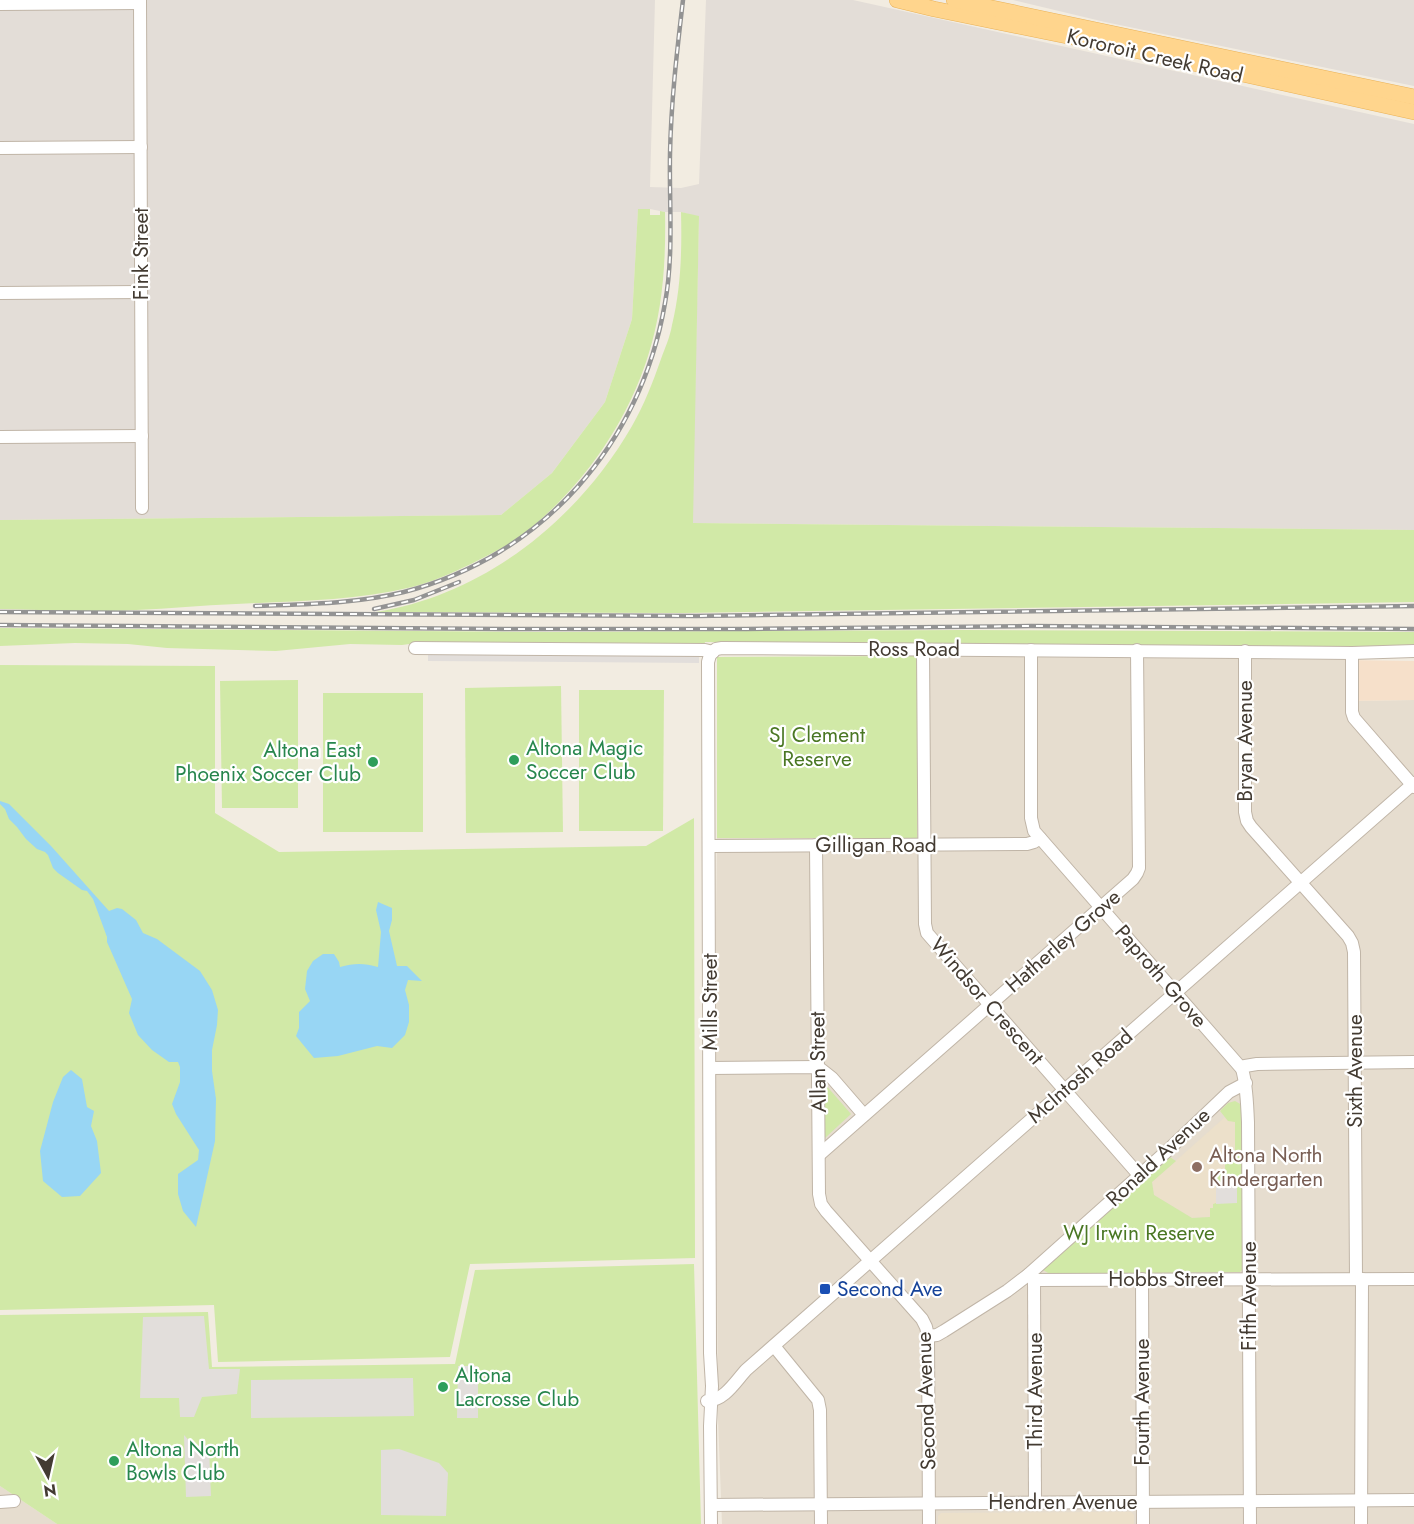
<svg xmlns="http://www.w3.org/2000/svg" width="1414" height="1524" font-family="Jost,sans-serif">
<rect width="100%" height="100%" fill="#f2ece1"/>
<g fill="#e6ddcf">
<path d="M917,656L1345,660V701L1414,700V1524H722L718,1419L715,999L717,838L917,837Z"/>
<path d="M0,1486L57,1524H0Z"/>
</g>
<path fill="#f6e0ca" d="M1345,660L1414,661V700L1345,701Z"/>
<g fill="#e3ddd7">
<path d="M0,0H655L650,187L681,188L699,184L706,0H853L1414,124V530L692,523L699,217L681,212H665L650,209L638,210L632,319L605,402L552,473L501,515L0,520Z"/>
<path d="M1013,0H1414V86L1105,22Z"/>
</g>
<g fill="#ece0ca">
<path d="M1225,1117L1228,1121H1235V1152L1225,1172L1216,1204L1210,1217L1192,1218L1154,1195L1152,1182Z"/>
<path d="M1131,1512L1134,1515V1524H938V1516L941,1513Z"/>
</g>
<g fill="#d1e9a7">
<path d="M638,209H650V215H660V211L665,212C666,261 663,309 648,356C626,426 580,490 522,535C506,547 488,555 471,564C452,573 432,582 412,587C354,601 295,601 236,604C202,605 169,609 136,610C91,612 45,610 0,609V520L501,515L552,473L605,402L632,319Z"/>
<path d="M681,212L699,216L693,523L1414,530V602L684,613L376,612C484,595 578,520 632,426C644,405 653,382 661,359C665,348 670,337 672,325C681,288 682,250 681,212Z"/>
<path d="M0,628L553,632L963,630L1414,632V646L1383,647L705,642L704,645L417,643L402,645L350,644L276,651L167,648L128,644L75,643L0,646Z"/>
<path d="M917,656V838H717V657Z"/>
<path d="M0,665L215,666V813L279,852L646,846L694,818L695,1258L470,1264L450,1357L218,1362L214,1305L0,1310Z"/>
<path d="M298,680V808H222L220,681Z"/>
<path d="M561,686L563,832L466,833L465,688Z"/>
<path d="M579,690H664L663,831H579Z"/>
<rect x="323" y="693" width="100" height="139"/>
<path d="M824,1083L851,1114L825,1138Z"/>
<path d="M1235,1101L1242,1105L1244,1268L1240,1272L1050,1274L1043,1270V1267L1168,1156L1176,1161L1152,1182L1154,1195L1192,1218L1210,1217V1208H1213V1204L1216,1203V1176L1225,1172V1152L1235,1151V1122L1228,1121L1220,1111L1228,1103Z"/>
<path d="M694,1264L701,1524H57L0,1486V1315L208,1312L212,1367L455,1364L475,1270Z"/>
</g>
<g fill="#e2dedb">
<path d="M428,650L699,652V663L428,661Z"/>
<path d="M1237,1183V1203L1216,1204V1183Z"/>
<path d="M204,1316L209,1369H240L237,1394L202,1397L194,1417H180L179,1398H140L143,1317Z"/>
<path d="M458,1366H478V1418H457Z"/>
<path d="M413,1378L414,1416L251,1418V1380Z"/>
<path d="M184,1435L194,1446L209,1447L211,1496L186,1497Z"/>
<path d="M399,1449L439,1463L448,1473L446,1516L381,1515V1450Z"/>
</g>
<g fill="#98d6f4">
<path d="M0,801L9,804L51,846L109,911L117,908L122,909L136,920L143,933L157,939L200,971L212,990L218,1010L217,1025L212,1050V1071L216,1099L215,1141L196,1227L183,1211L178,1194V1174L198,1160L199,1150L176,1114L172,1104L180,1082V1067L178,1062H169L152,1050L138,1035L129,1013L132,999L107,942V937L93,899L87,891L82,890L58,873L53,868L48,855L45,852L37,849L26,839L17,827L9,819L5,809L0,804Z"/>
<path d="M378,902L392,908V920L389,931L397,966H407L422,981L408,980L405,990L409,1005V1022L405,1035L392,1048L377,1046L338,1056L314,1058L296,1036L299,1028V1012L310,1001L305,989L307,971L313,961L323,954H334L339,962L340,967C354,963 364,963 378,967L381,932L376,910Z"/>
<path d="M71,1070L82,1079L87,1107L94,1111L91,1126L97,1141L101,1173L80,1196L62,1197L43,1181L40,1151L53,1102L63,1077Z"/>
</g>
<g fill="none" stroke-linecap="round" stroke-linejoin="round">
<defs>
<g id="minor">
<path d="M140,0L142,508"/>
<path d="M0,4L140,3"/>
<path d="M0,148L141,147"/>
<path d="M0,293L141,292"/>
<path d="M0,437L142,436"/>
<path d="M415,648L705,650L713,652L716,649L722,648L1352,653L1414,651"/>
<path d="M923,649L925,924L927,933L1139,1175"/>
<path d="M1031,650V818L1034,831L1242,1069C1247,1086 1247,1104 1248,1122L1250,1524"/>
<path d="M1245,651V812L1247,821L1251,827L1348,936L1352,943L1354,952L1356,1279"/>
<path d="M1352,653V712L1354,718L1414,787"/>
<path d="M816,845L819,1194L821,1204L826,1211L922,1319L926,1327L928,1336L929,1524"/>
<path d="M710,846L1027,844L1034,842L1040,838"/>
<path d="M710,1068L818,1067L832,1078L864,1115"/>
<path d="M1242,1069L1245,1066L1257,1064L1414,1062"/>
<path d="M819,1155L1133,879L1137,873L1139,868L1137,650"/>
<path d="M1028,1275L1034,1280L1414,1279"/>
<path d="M1142,1279L1143,1524"/>
<path d="M1034,1280L1035,1502"/>
<path d="M928,1336L937,1335L944,1331L1007,1291L1028,1275L1167,1151L1229,1092L1246,1083"/>
<path d="M774,1346L818,1400L820,1410L821,1524"/>
<path d="M707,1401C725,1400 735,1382 746,1370L1414,783"/>
<path d="M0,1502L14,1501"/>
<path d="M711,1505L1414,1500"/>
<path d="M711,1524L710,1426L712,1386L710,1353L708,662L710,655L713,652"/>
<path d="M1361,1524L1362,1279"/>
</g>
<g id="major">
<path d="M897,0L934,9L1111,45L1414,112"/>
<path d="M954,0L1414,97"/>
</g>
</defs>
<use href="#minor" stroke="#c0b5a7" stroke-width="14"/>
<use href="#major" stroke="#eab257" stroke-width="16"/>
<use href="#minor" stroke="#fff" stroke-width="12"/>
<use href="#major" stroke="#ffd58d" stroke-width="15"/>
<defs>
<g id="rail">
<path d="M255,606C305,604 355,604 404,592C543,556 641,444 665,303C674,254 669,203 670,154C671,102 677,51 683,0"/>
<path d="M374,609L414,600L459,582"/>
<path d="M0,612L696,616L1414,606"/>
<path d="M0,625L503,629H746L1031,626L1414,629"/>
</g>
</defs>
<use href="#rail" stroke="#939393" stroke-width="4.5"/>
<use href="#rail" stroke="#fff" stroke-width="2" stroke-dasharray="7" stroke-linecap="butt"/>
</g>
<g fill="#2e9e5b" stroke="#fff" stroke-width="2">
<circle cx="514" cy="760" r="6"/>
<circle cx="373" cy="762" r="6"/>
<circle cx="443" cy="1387" r="6"/>
<circle cx="114" cy="1461" r="6"/>
</g>
<circle fill="#8d6e63" stroke="#fff" stroke-width="2" cx="1197" cy="1167" r="6"/>
<rect fill="#1a4fb4" stroke="#fff" stroke-width="2" x="819" y="1283" width="12" height="12" rx="3"/>
<g text-anchor="middle" stroke-width="4.5" stroke-linejoin="round" paint-order="stroke">
<g font-size="21" fill="#433b32" stroke="#fff">
<text transform="translate(1155 56) rotate(13)" y="7">Kororoit Creek Road</text>
<text transform="translate(141 254) rotate(-90)" y="7">Fink Street</text>
<text x="914" y="656">Ross Road</text>
<text transform="translate(1245 741) rotate(-90)" y="7">Bryan Avenue</text>
<text x="876" y="852">Gilligan Road</text>
<text transform="translate(1063 941) rotate(-41)" y="7">Hatherley Grove</text>
<text transform="translate(1161 976) rotate(49)" y="7">Paproth Grove</text>
<text transform="translate(987 1001) rotate(49)" y="7">Windsor Crescent</text>
<text transform="translate(710 1002) rotate(-90)" y="7">Mills Street</text>
<text transform="translate(818 1062) rotate(-91)" y="7">Allan Street</text>
<text transform="translate(1355 1071) rotate(-90)" y="7">Sixth Avenue</text>
<text transform="translate(1080 1076) rotate(-41)" y="7">McIntosh Road</text>
<text transform="translate(1158 1157) rotate(-43)" y="7">Ronald Avenue</text>
<text x="1166" y="1286">Hobbs Street</text>
<text transform="translate(1249 1296) rotate(-90)" y="7">Fifth Avenue</text>
<text transform="translate(1035 1391) rotate(-90)" y="7">Third Avenue</text>
<text transform="translate(926 1401) rotate(-92)" y="7">Second Avenue</text>
<text transform="translate(1142 1402) rotate(-90)" y="7">Fourth Avenue</text>
<text x="1063" y="1509">Hendren Avenue</text>
</g>
<g font-size="21" fill="#4a7723" stroke="#fff">
<text x="817" y="742">SJ Clement<tspan x="817" dy="24">Reserve</tspan></text>
<text x="1139" y="1240">WJ Irwin Reserve</text>
</g>
<g font-size="21" fill="#27864d" stroke="#fff" text-anchor="start">
<text x="526" y="755">Altona Magic<tspan x="526" dy="24">Soccer Club</tspan></text>
<text x="361" y="757" text-anchor="end">Altona East<tspan x="361" dy="24">Phoenix Soccer Club</tspan></text>
<text x="455" y="1382">Altona<tspan x="455" dy="24">Lacrosse Club</tspan></text>
<text x="126" y="1456">Altona North<tspan x="126" dy="24">Bowls Club</tspan></text>
</g>
<g font-size="21" fill="#785e54" stroke="#fff" text-anchor="start">
<text x="1209" y="1162">Altona North<tspan x="1209" dy="24">Kindergarten</tspan></text>
</g>
<g font-size="21" fill="#164399" stroke="#fff" text-anchor="start">
<text x="837" y="1296">Second Ave</text>
</g>
</g>
<g transform="translate(48 1476) rotate(172)" stroke="#ffffff" stroke-width="4.5" paint-order="stroke">
<path d="M0-4.5L10 22L0 15L-10 22Z" fill="#433b32"/>
<text y="-9" font-size="16" font-weight="bold" text-anchor="middle" fill="#433b32">N</text>
</g>
</svg>
